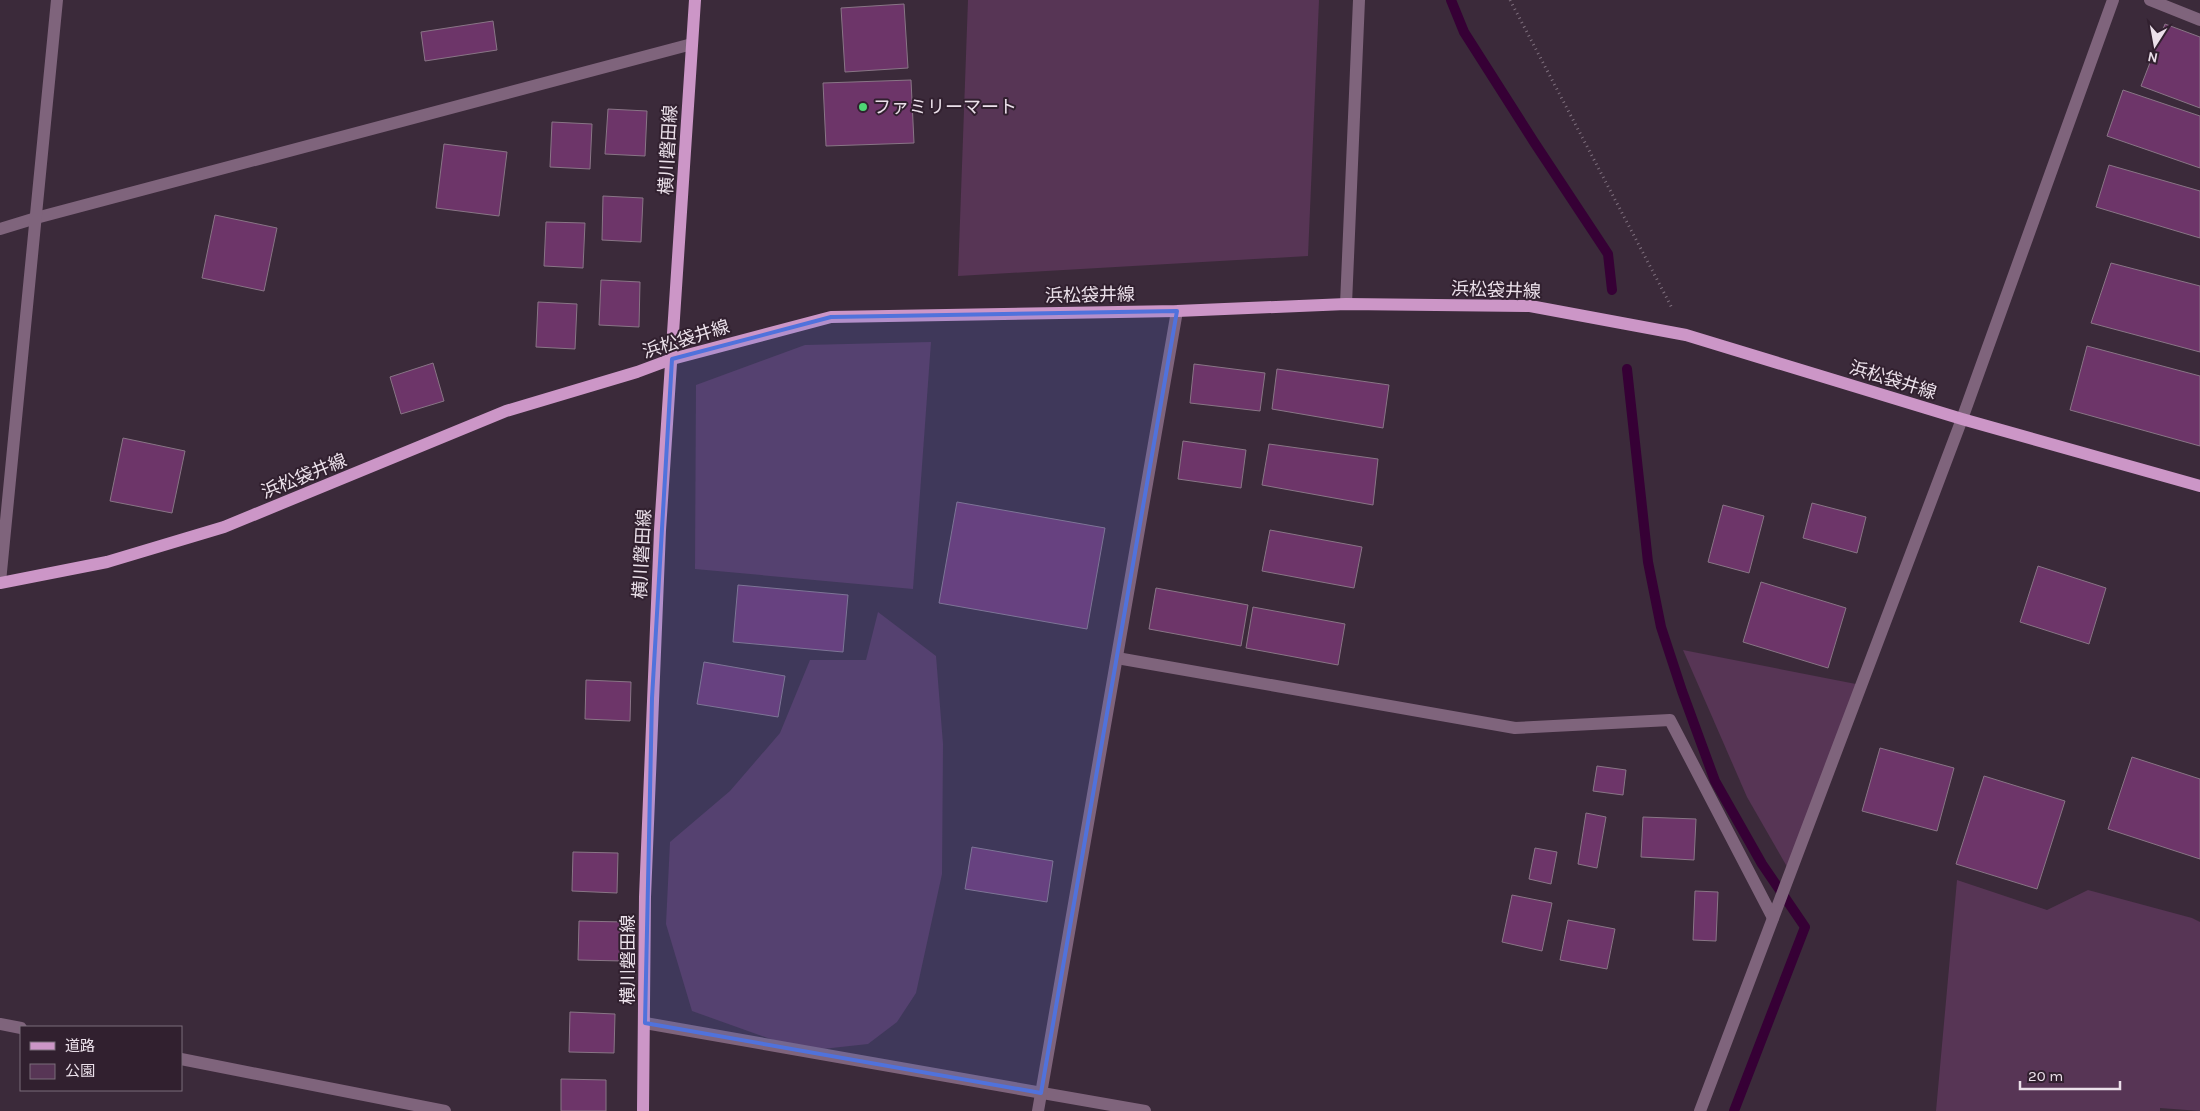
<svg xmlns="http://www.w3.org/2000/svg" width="2200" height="1111" font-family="Karla,'Noto Sans JP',sans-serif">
<rect width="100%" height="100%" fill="#3b2a3a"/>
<g fill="#573555">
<path d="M968,0H1319L1308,256L958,276Z"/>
<path d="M931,342L913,589L695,569L696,385L805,345Z"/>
<path d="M878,612L936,656L943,744L942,874L916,993L897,1022L868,1044L804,1051L692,1011L666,924L670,842L730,791L780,733L810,660H866Z"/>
<path d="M1683,650L1861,685L1790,872L1747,797Z"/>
<path d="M1957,880L2047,910L2088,890L2192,918L2200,922V1111L2160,1108V1111H1936Z"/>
</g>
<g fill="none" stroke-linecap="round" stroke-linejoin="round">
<g stroke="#360035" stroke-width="10">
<path d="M1451,0L1464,32L1534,142L1608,254L1612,290"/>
<path d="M1627,369L1648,562L1661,627L1682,691L1715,781L1762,864L1805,927L1734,1111"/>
</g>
</g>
<g fill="#6d3569" stroke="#897586">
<path d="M904,4L908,68L845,72L841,8Z"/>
<path d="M493,21L497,50L425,61L421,32Z"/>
<path d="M2165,24L2200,37V108L2141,86Z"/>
<path d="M911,80L914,143L826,146L823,83Z"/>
<path d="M2123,90L2200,116V168L2107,136Z"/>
<path d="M608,109L647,111L645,156L605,154Z"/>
<path d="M552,122L592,124L590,169L550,167Z"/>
<path d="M444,144L507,152L499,216L436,208Z"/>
<path d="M2109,165L2200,191V238L2096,207Z"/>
<path d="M603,196L643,198L641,242L602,240Z"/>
<path d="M215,215L277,228L264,291L202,278Z"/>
<path d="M546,222L585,223L583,268L544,266Z"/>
<path d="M2111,263L2200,286V352L2091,323Z"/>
<path d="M601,280L640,282L639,327L599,325Z"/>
<path d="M538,302L577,304L575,349L536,347Z"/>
<path d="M2087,346L2200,376V446L2070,410Z"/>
<path d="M433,363L444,401L401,414L390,377Z"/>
<path d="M1194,364L1265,373L1260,411L1190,403Z"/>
<path d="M1277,369L1389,385L1383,428L1272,409Z"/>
<path d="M123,438L185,451L172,513L110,501Z"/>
<path d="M1183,441L1246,450L1241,488L1178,479Z"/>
<path d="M1269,444L1378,459L1373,505L1262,485Z"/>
<path d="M957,502L1105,528L1087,629L939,603Z"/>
<path d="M1812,503L1866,517L1857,553L1803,538Z"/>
<path d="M1723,505L1764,516L1749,573L1708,562Z"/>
<path d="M1270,530L1362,547L1354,588L1262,571Z"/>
<path d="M2038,566L2106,588L2089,644L2020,622Z"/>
<path d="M1761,582L1846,608L1828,668L1743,642Z"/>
<path d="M738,585L848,595L843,652L733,642Z"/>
<path d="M1156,588L1248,605L1241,646L1149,629Z"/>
<path d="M1253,607L1345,624L1338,665L1246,648Z"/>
<path d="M704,662L785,676L778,717L697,704Z"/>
<path d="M586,680L631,682L630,721L585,719Z"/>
<path d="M1880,748L1954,768L1937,831L1862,811Z"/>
<path d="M2132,757L2200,779V859L2108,829Z"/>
<path d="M1597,766L1626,770L1623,795L1593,791Z"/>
<path d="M1984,776L2065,801L2037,889L1956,864Z"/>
<path d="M1586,813L1606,817L1597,868L1578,864Z"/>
<path d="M1643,817L1696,819L1694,860L1641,857Z"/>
<path d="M972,847L1053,861L1047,902L965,889Z"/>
<path d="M1535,848L1557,852L1551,884L1529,879Z"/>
<path d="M573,852L618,853L617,893L572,891Z"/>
<path d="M1695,891L1718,892L1716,941L1693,940Z"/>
<path d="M1512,895L1552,903L1542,951L1502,942Z"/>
<path d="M1568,920L1615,929L1607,969L1560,960Z"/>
<path d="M579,921L624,922L623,961L578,960Z"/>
<path d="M570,1012L615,1014L614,1053L569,1052Z"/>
<path d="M561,1079L606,1080V1111H561Z"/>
</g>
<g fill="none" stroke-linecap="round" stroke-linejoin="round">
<path stroke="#80717f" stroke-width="3" stroke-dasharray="1 4" stroke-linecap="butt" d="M1510,0L1672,308"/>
<g stroke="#7f647c" stroke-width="12">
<path d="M2150,0L2200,20"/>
<path d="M0,229L36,218L692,44"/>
<path d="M1346,304L1359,0"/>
<path d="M0,582L57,0"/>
<path d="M1117,658L1515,728L1670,720L1773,918"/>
<path d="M645,1023L1145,1111"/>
<path d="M0,1024L21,1028"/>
<path d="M181,1059L445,1111"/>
<path d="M1038,1111L1177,311"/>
<path d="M1700,1111L1962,419L2113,0"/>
</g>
<g stroke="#cc96c7" stroke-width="12">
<path d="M0,583L107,562L224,527L506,411L637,372L672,359L831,317L1177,311L1346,304L1530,306L1686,335L1962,419L2200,486"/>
<path d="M643,1111L645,897L660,530L695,0"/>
</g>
</g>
<path fill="#5072dc" fill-opacity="0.2" stroke="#5072dc" stroke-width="4" stroke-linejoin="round" d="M1177,311L1041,1093L645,1023L652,698L672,359L831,317Z"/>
<circle fill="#4ed675" stroke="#31202f" stroke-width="2" cx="863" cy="107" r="5"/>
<g text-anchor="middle" stroke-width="4" stroke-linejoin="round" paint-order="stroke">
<g font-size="18" fill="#ebe0ea" stroke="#31202f" text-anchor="start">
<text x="873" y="113">ファミリーマート</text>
</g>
<g font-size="18" fill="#ebe0ea" stroke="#31202f">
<text transform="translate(668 150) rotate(-87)" y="6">横川磐田線</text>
<text transform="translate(1496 290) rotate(2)" y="6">浜松袋井線</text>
<text transform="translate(1090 295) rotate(-1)" y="6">浜松袋井線</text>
<text transform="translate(686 339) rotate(-17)" y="6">浜松袋井線</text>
<text transform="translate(1893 380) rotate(17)" y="6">浜松袋井線</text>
<text transform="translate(304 476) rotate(-22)" y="6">浜松袋井線</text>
<text transform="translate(642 554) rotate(-87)" y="6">横川磐田線</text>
<text transform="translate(628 960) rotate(-90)" y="6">横川磐田線</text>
</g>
</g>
<rect x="20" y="1026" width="162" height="65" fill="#31202f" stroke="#7b6d7a"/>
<rect x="30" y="1042" width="25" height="8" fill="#cc96c7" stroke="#7b6d7a"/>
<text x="65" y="1051" font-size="15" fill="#ebe0ea">道路</text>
<rect x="30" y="1064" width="25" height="15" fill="#573555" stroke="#7b6d7a"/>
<text x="65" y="1076" font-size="15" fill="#ebe0ea">公園</text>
<g transform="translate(2155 45) rotate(191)" stroke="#31202f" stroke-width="4" paint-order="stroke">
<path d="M0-4L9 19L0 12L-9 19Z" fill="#ebe0ea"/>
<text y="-8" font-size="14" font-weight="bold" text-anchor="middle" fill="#ebe0ea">N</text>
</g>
<path d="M2020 1081v8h100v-8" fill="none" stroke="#ebe0ea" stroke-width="2.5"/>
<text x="2028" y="1081" font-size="15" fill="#ebe0ea" stroke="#31202f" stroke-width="4" paint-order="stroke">20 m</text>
</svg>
